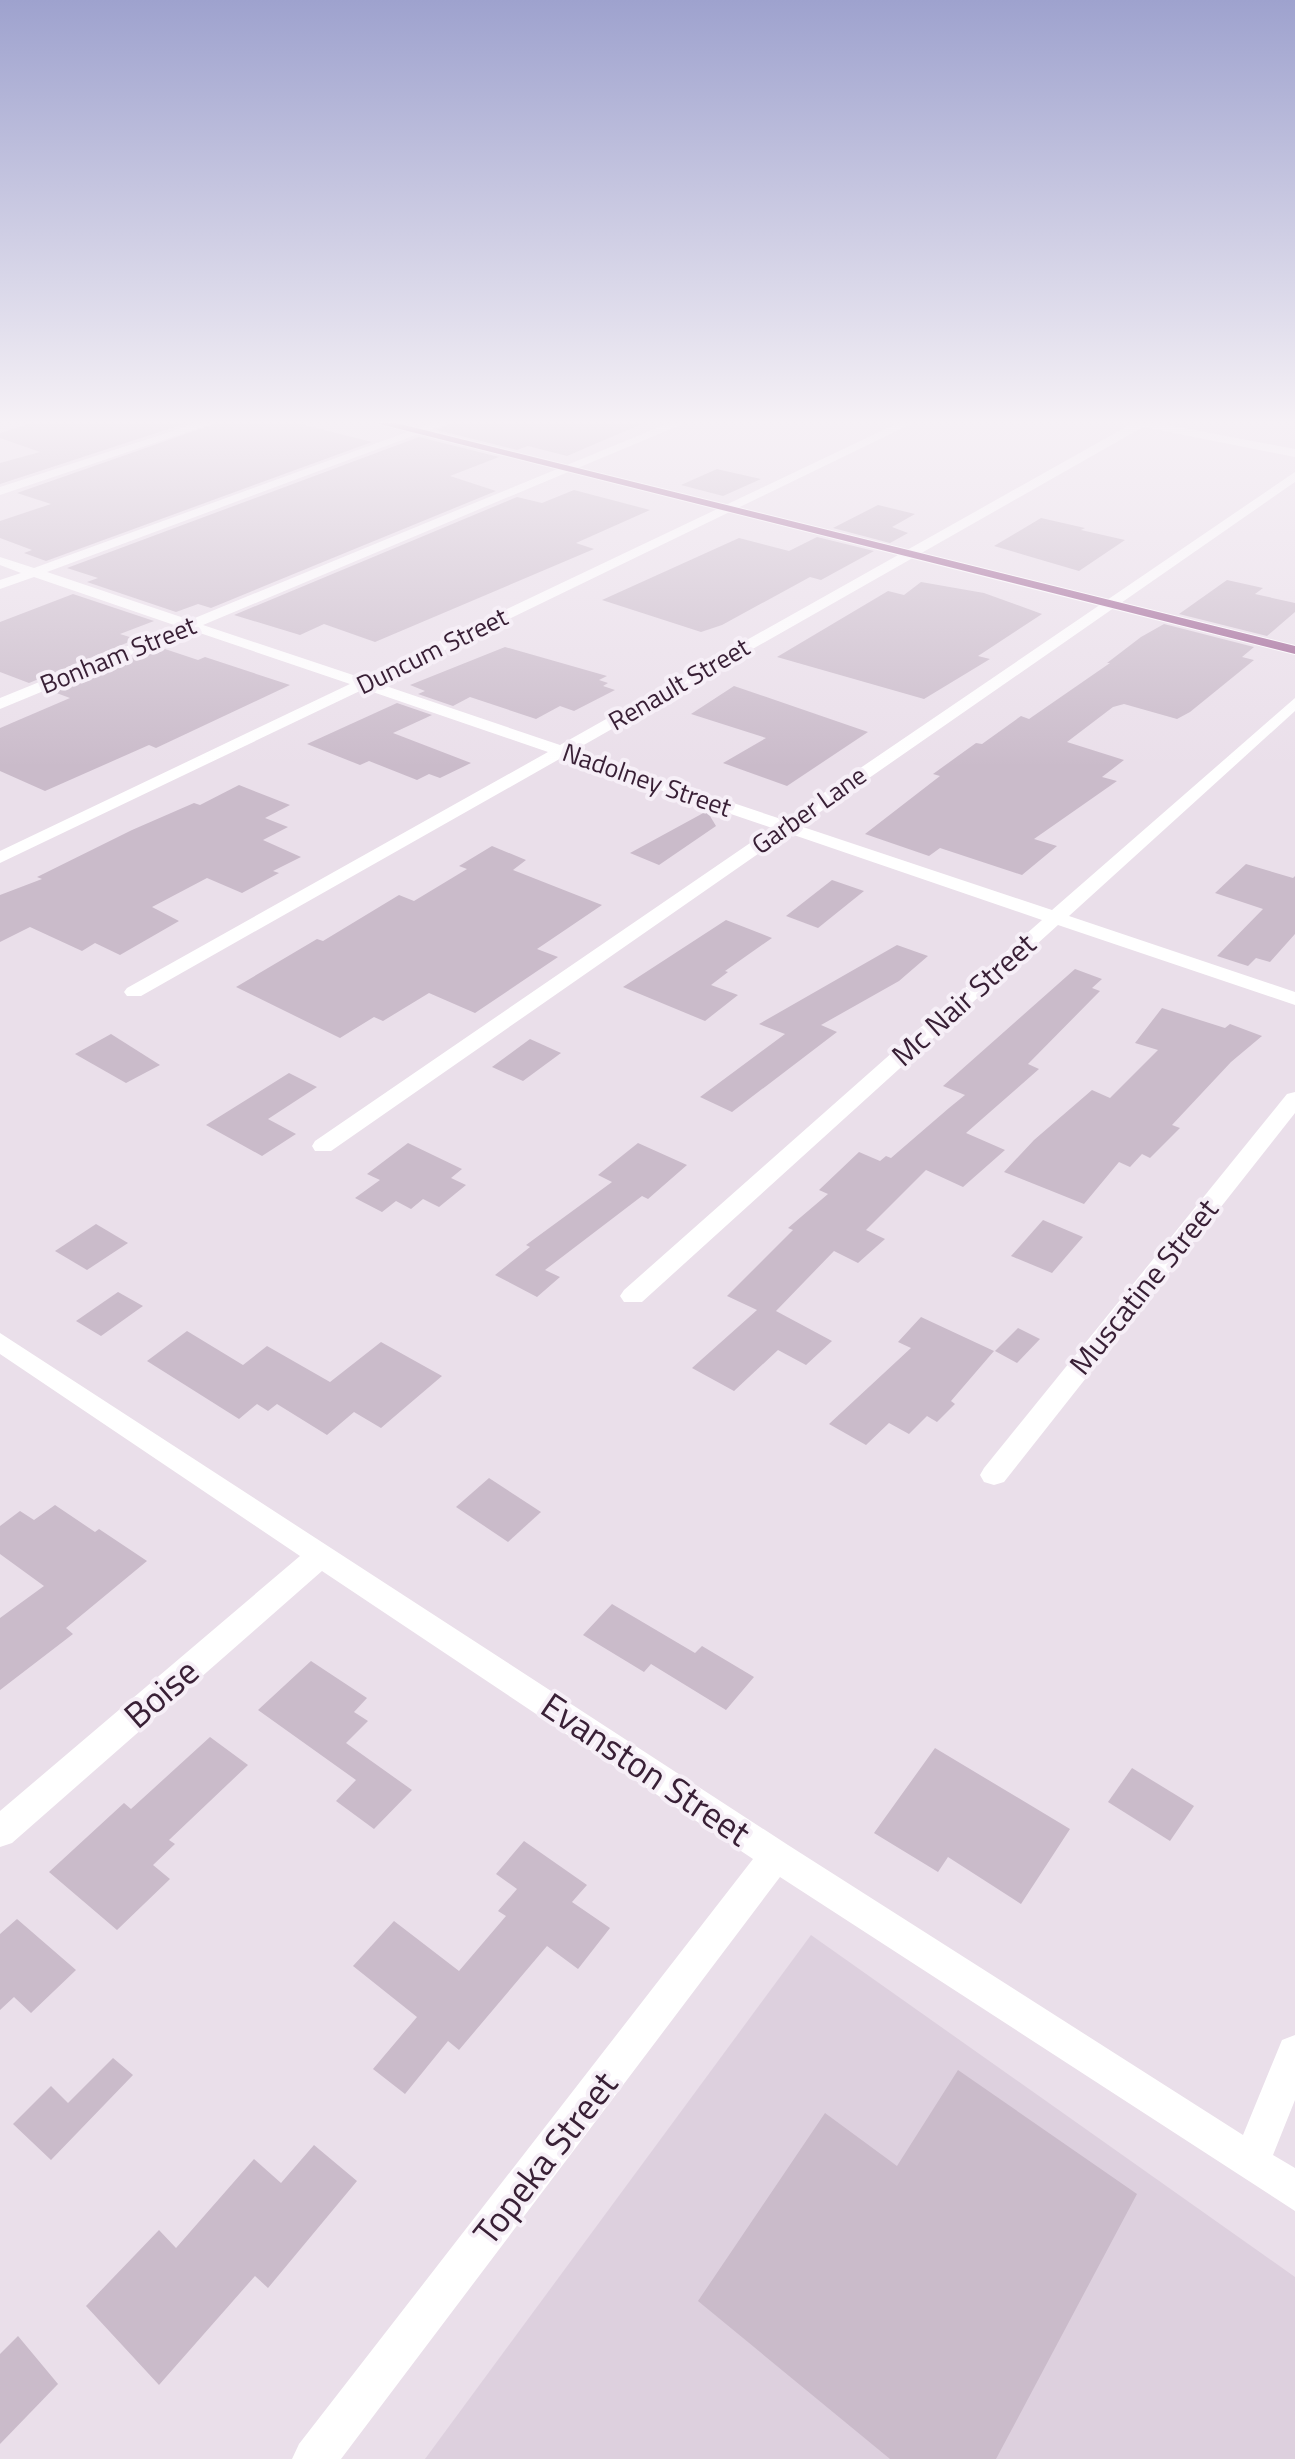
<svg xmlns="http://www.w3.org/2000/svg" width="1295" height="2459" font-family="'Titillium Web',sans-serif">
<rect width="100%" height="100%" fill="#eadfea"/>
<path fill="#ddd0de" d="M811,1935L1295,2277V2459H425Z"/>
<g fill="#cabbca">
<path d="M32,423H187L0,484V463L40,452L0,438V433Z"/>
<path d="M217,423H297L372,442L46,561L24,553L32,550L0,538V521L51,504L17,493Z"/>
<path d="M451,423H644L567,456L528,446L517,450L437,430Z"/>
<path d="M419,437L499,457L450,476L496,491L211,608L198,604L176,612L87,582L98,578L67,568Z"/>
<path d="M717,469L721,470L761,479L723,496L681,485Z"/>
<path d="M574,490L650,510L576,543L594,549L375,642L324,624L300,635L234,615L517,497L542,503Z"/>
<path d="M878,505L915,514L892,527L908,533L890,543L833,528Z"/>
<path d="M1041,518L1085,528L1081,530L1125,540L1079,571L994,546Z"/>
<path d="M817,537L874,551L821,580L810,577L722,625L701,632L602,600L739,538L789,551Z"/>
<path d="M1227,580L1263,588L1255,594L1295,603V612L1267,636L1179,614Z"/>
<path d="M921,582L984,593L1042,614L978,656L990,659L924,699L777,657L888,591L904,595Z"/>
<path d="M73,594L154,621L120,634L136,639L29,683L0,672V622Z"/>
<path d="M1164,624L1254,647L1242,657L1254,660L1190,712L1177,719L1124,704L1113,707L1067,742L1124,760L1102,777L1117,781L1034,839L1057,846L1022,875L940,848L929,856L865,834L940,776L933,774L976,743L982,744L1021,716L1029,719L1110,663H1107L1141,637Z"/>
<path d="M159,647L198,660L205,657L290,685L156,748L149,745L45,791L0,771V728L70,698L51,691Z"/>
<path d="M505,647L607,676L599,680L608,683L603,686L615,690L574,711L560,706L536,719L470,697L453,706L418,694L425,691L410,685Z"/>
<path d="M734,686L868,732L787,786L723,763L766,738L691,714Z"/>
<path d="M397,703L432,715L393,733L471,763L440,778L429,774L417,780L369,761L360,765L307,744Z"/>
<path d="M239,785L290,805L265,818L288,827L263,840L301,857L273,871L279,873L242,893L207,878L152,907L179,921L120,955L95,943L82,951L30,927L0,942V895L42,879L37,877L132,830L194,803L200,805Z"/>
<path d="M707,811L716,826L659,865L630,853Z"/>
<path d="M492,846L526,860L513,870L602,905L537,949L558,957L475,1013L429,993L383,1021L374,1017L340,1038L236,987L317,939L323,941L399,895L414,901L467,869L459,866Z"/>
<path d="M1246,864L1293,878L1295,876V934L1270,962L1256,958L1248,966L1217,956L1263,909L1215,893Z"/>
<path d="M832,880L864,891L818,928L786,916Z"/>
<path d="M726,920L772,938L725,971L728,972L711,985L738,995L705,1021L623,987Z"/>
<path d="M897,945L928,956L899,981L821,1025L837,1032L732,1112L700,1097L785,1034L759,1024Z"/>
<path d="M1075,969L1102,979L1092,988L1100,991L1028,1064L1039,1069L966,1133L1005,1150L963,1187L926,1170L866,1230L885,1239L858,1263L834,1251L776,1311L832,1341L806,1365L778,1350L734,1391L692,1368L757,1310L727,1296L793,1230L788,1228L828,1194L819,1190L859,1152L880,1161L886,1156L891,1158L949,1108L965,1095L943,1086Z"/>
<path d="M1162,1008L1225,1028L1230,1024L1262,1036L1231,1062L1172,1125L1180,1128L1150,1158L1142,1154L1130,1167L1119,1162L1084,1204L1004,1172L1034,1140L1092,1090L1110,1098L1158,1050L1135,1043Z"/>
<path d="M111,1034L160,1065L126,1083L75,1054Z"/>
<path d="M530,1039L561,1053L523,1081L492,1067Z"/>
<path d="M289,1073L317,1087L268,1119L296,1134L262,1156L206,1125Z"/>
<path d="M408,1143L462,1169L451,1178L466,1185L439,1207L423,1199L411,1209L396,1201L382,1212L355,1198L380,1180L367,1174Z"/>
<path d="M638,1143L687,1165L648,1199L642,1196L545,1270L560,1277L537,1297L495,1275L530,1247L526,1245L612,1182L598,1175Z"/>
<path d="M1043,1220L1083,1237L1052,1273L1011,1256Z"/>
<path d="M96,1224L128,1243L87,1270L55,1251Z"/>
<path d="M118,1292L143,1306L101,1336L76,1321Z"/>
<path d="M921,1317L994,1351L951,1401L955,1404L937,1422L927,1416L909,1434L889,1423L866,1445L829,1424L911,1348L898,1342Z"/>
<path d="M1018,1328L1040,1339L1017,1363L995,1351Z"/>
<path d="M187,1331L243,1365L267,1346L330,1382L381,1342L442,1376L381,1428L354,1412L327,1435L277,1404L268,1411L257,1404L239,1419L147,1361Z"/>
<path d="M489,1478L541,1512L508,1542L456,1507Z"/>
<path d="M55,1505L95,1532L99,1529L147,1561L66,1628L73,1634L0,1690V1618L44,1586L0,1554V1526L20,1511L34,1520Z"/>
<path d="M612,1604L695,1653L702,1646L754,1677L726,1710L651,1664L644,1672L583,1635Z"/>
<path d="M311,1661L367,1698L354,1712L368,1721L346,1743L412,1790L374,1829L336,1801L356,1780L258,1710Z"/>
<path d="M210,1737L248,1765L169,1840L175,1844L153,1865L170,1879L117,1930L49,1872L124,1803L131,1809Z"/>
<path d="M935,1748L1070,1829L1021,1904L948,1857L938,1872L874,1833Z"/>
<path d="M1132,1768L1194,1806L1170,1841L1108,1802Z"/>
<path d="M524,1841L587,1885L572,1902L610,1928L578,1969L547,1946L459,2050L448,2041L405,2094L373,2069L417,2017L353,1966L394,1921L459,1971L506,1916L498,1911L517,1889L496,1874Z"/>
<path d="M17,1919L76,1970L31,2013L14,1997L0,2010V1934Z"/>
<path d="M113,2058L133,2075L51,2160L13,2124L51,2086L68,2103Z"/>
<path d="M958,2070L1137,2194L996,2459H890L698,2301L825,2113L897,2166Z"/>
<path d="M314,2145L357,2181L268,2288L255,2276L159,2385L86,2306L159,2230L176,2248L254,2159L281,2183Z"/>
<path d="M18,2336L58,2384L0,2444V2354Z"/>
</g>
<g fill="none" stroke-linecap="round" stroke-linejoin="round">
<defs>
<path id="major" d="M376,423H396L1295,646V654Z"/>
</defs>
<use href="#major" stroke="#fff" stroke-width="2"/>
<g fill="#fff" fill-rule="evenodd">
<path d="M197,423H214L0,495V487Z"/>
<path d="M432,423H448L47,572L190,620L669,423H685L203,625L362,678L898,423H913L377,683L560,745L1133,423H1157L1295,449V457L1143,427L575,750L784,820L1295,472V482L800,826L1052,910L1295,698V711L1069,916L1295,992V1005L1058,925L642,1302H624L620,1296L624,1290L1042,920L788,833L331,1151H315L312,1146L315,1141L772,828L563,757L141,996H127L124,992L127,988L548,752L364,689L0,863V851L350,684L191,630L0,709V698L177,626L34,577L0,589V580L21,573L0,565V557L34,568Z"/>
<path d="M1295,1092V1113L1004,1482L994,1485L984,1482L980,1475L984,1468L1287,1094Z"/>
<path d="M0,1333L788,1845L1243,2135L1282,2040L1295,2035V2100L1273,2155L1295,2168V2211L780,1877L341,2459H292L299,2444L753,1859L322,1571L12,1843L0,1847V1811L300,1556L0,1354Z"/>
</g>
<use href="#major" fill="#9f6495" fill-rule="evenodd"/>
</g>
<linearGradient id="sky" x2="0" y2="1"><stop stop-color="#9ea2ce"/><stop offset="0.55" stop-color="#f6f1f6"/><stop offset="1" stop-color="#f6f1f6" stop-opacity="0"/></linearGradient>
<rect width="1295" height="767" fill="url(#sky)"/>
<g text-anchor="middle" stroke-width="8" stroke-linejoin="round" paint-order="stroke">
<g font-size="26" fill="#392036" stroke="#f6eff7">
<text transform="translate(432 651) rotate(-26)" y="9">Duncum Street</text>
<text transform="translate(118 655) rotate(-22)" y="9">Bonham Street</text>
<text transform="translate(679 684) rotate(-30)" y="9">Renault Street</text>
<text transform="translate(647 780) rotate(19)" y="9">Nadolney Street</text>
<text transform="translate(809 810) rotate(-35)" y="9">Garber Lane</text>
</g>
<g font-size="30" fill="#392036" stroke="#f6eff7">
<text transform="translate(964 1000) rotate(-42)" y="10">Mc Nair Street</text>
<text transform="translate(1144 1287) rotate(-51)" y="10">Muscatine Street</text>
</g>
<g font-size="36" fill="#392036" stroke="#f6eff7">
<text transform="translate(161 1693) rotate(-41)" y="13">Boise</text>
<text transform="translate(646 1769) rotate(34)" y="13">Evanston Street</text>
<text transform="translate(545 2158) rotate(-52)" y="13">Topeka Street</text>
</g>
</g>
</svg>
